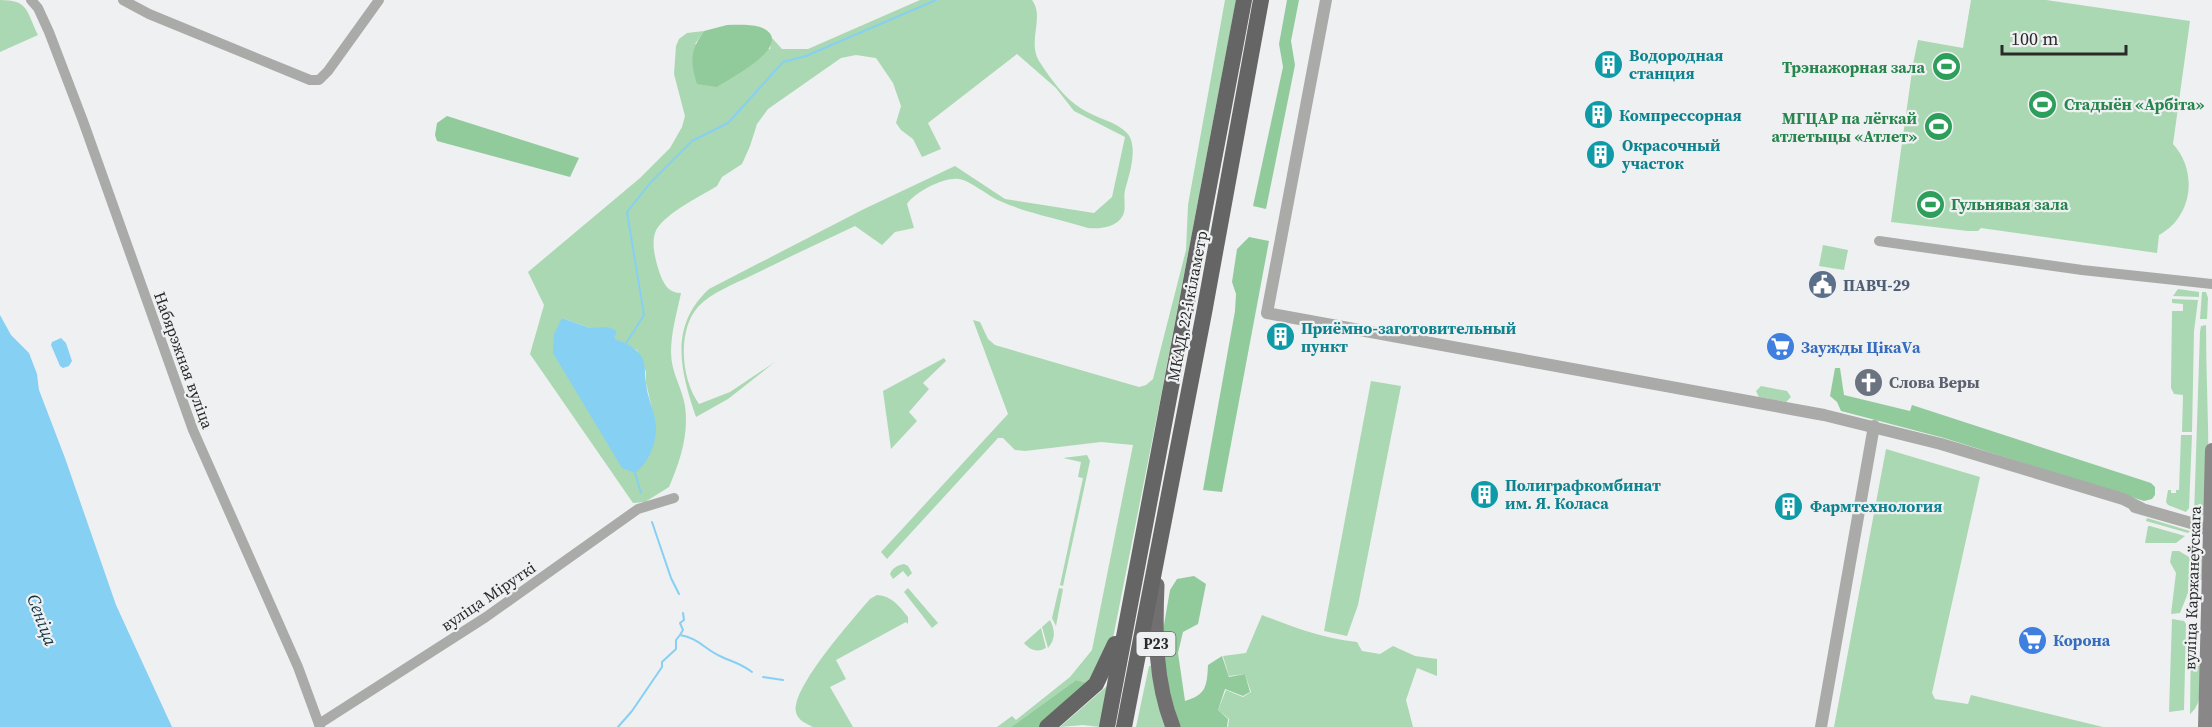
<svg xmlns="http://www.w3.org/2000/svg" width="2212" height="727" font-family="'Source Serif 4',serif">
<rect width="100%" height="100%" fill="#eff0f1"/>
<g fill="#aad8b2" fill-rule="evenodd">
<path d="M0,0C29,0 26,11 38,35L0,52Z"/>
<path d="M920,0H1032C1045,17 1027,41 1039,61C1050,78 1065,99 1082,109C1095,118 1116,121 1127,133C1139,146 1129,176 1125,190C1123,199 1127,210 1122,217C1115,228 1099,229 1088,228C1060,219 1026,213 1000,201C988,196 971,181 959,179C944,177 915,192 907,204L914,228L895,232L882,245L855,226C823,241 791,256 759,272C741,281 719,289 703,302C676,324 680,378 699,404L730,392L775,362L728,399L696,417C680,370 669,326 709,289L864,209L955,166L1005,199L1094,213L1112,197L1125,137L1074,111L1056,88L1017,54L928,123L941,149L922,157L913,139L901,130L896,123L901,106L893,83L876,58L856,55L841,58L768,109L757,124L750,146L742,164L722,177L717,186C701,196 661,215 655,233C651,245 656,262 660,274C664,285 669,293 681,293C677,312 671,332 671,352C671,373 682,387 685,406C689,435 680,461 669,487L645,502L633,503L530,354L544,305L528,272L640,178L670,148L682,127L685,116L674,74L676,46L679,39L687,33L704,31L695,44L770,49L772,38L782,49H808ZM562,318L590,328L617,331L613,338L637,350L646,372V383L656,425Z"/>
<path d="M1225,0H1236L1161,396L1113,638L1092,684L1076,680L1011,727H997L1012,716L1016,720L1070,677L1092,650L1133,445L1101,442L1025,451L1015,450L1003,438H998L887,559L881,552L1008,414L973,320L980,322L988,339L995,345L1139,387L1146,385L1153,379L1186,250L1188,205Z"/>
<path d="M1971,0H2046L2190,21L2173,144C2198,171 2193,217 2159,235L2157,253L1981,228L1978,231H1968L1891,222L1913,64L1918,40L1963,48Z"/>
<path d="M1823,245L1848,250L1844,270L1819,266Z"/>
<path d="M2178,289L2199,292V297L2173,296Z"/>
<path d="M2202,292H2206L2208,298L2207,319H2200Z"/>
<path d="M2172,299L2198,300L2194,331L2192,432H2182L2183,395L2174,394L2171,388L2172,311H2183V304L2172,303Z"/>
<path d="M2206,325C2206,385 2210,445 2208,505L2207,511L2202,516H2194L2200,332L2201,326Z"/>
<path d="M944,358L946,361L923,383L929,389L909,412L917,421L891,449L883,391Z"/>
<path d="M1371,381L1401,386L1358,605L1347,636L1324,631Z"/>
<path d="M1761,386L1787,391L1791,397L1786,402L1759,397L1756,391Z"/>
<path d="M2181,435H2192L2189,508L2186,512L2168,505L2166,502L2168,490H2171V493H2176V490H2179Z"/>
<path d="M1886,449L1980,477L1932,693L1935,699L1968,704L1971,695L2103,727H1834Z"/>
<path d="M1087,455L1090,461L1063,586L1060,585L1083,478L1078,477L1081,462L1063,458Z"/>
<path d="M2147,518L2190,531L2188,533L2146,521Z"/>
<path d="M2148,526H2150L2185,536L2176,543H2145Z"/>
<path d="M2172,551H2179L2189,557L2190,560L2188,593L2180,613L2171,614L2176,573L2170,562Z"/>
<path d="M2204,555L2203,580H2197L2196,596L2192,593L2193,564L2194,559Z"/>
<path d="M904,564L908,566L912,573L908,577L903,571L893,579L890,574C892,568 898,565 904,564Z"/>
<path d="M908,588L938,623L932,628L904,592Z"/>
<path d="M1059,588L1063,589L1056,626L1052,618Z"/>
<path d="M877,595C892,596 899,606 908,617V624L906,622L836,660L846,679L830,687L853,727H813C807,724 797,720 796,712C791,688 853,619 870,599Z"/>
<path d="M1262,615C1293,627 1324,639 1357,642L1362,651L1380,654L1393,646L1415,656L1437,659V676L1417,668L1406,700L1413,727H1228L1229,719L1218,710L1226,690L1243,697L1251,692L1245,674L1229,676L1223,656L1246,653Z"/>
<path d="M2172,619L2184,621L2186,624L2184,710L2169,712Z"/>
<path d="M1050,620C1055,630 1056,639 1048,648L1042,627Z"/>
<path d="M1041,628L1046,648C1037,653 1030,650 1024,643Z"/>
<path d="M2196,634L2195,665L2200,666C2200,682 2204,703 2190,714L2191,637Z"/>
<path d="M1149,666H1151L1167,727H1136Z"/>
<path d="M1107,686L1100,727L1083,725L1060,727Z"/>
</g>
<g fill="#91cb9c">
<path d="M1287,0H1299L1291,41L1295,65L1266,209L1253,206L1283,67L1279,44Z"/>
<path d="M727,25C737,25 749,24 760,27C764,28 769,31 771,35C780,53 729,79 717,87L697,84C690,61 690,51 704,31Z"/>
<path d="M447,116L579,158L570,177L437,141L435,135L437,123Z"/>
<path d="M1249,237L1269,241L1222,492L1203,490L1235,311L1236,294L1232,282L1237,249Z"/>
<path d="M1835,368H1840L1844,395L1910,411L1912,405L2151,483L2155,487V495L2152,499L2144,501L1944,438L1841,411L1837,402L1830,396Z"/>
<path d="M1194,576L1206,584L1198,624L1183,632L1178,653L1185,701C1206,695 1207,686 1208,665L1222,656L1229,677L1245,674L1250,692L1243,696L1225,689L1218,710L1228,719L1227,727H1179L1166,677L1162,636L1170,590L1177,579Z"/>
<path d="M1076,680L1092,684L1041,727H1011Z"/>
</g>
<g fill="#86d0f4">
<path d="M0,315L11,335L29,353L37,374L39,390L65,458L116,605L172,727H0Z"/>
<path d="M562,318L590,328L608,327L617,331L614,338C621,342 632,345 638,352C647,361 644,372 646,383C647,396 654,410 656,424C657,442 649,463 635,473L622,468L553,353L554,334Z"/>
<path d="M61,338L66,343L72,361L69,366L63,368L60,366L51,345L52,342Z"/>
</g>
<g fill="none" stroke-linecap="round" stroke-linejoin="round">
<g stroke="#86d0f4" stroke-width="2">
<path d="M625,345L644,315L627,212L651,182L692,141L728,123L783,62L806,56L936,0"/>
<path d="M634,470L641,493"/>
<path d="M652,522L671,578L679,594"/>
<path d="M680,635L683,630L680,623L684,620L683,613"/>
<path d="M763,677L783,680"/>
<path d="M618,727L632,711L662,667V662L676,649V640L680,635C699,638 705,650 722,657C733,662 742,664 752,672"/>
</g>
<g stroke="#aaaaa9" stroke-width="10">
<path d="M31,0L38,8L49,32L83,121L193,430L298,667L320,727"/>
<path d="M123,0L149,14L310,80H319L328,71L379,0"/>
<path d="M1879,241L2082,270L2212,284"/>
<path d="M319,724L486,617L638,509L674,498"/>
</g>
<g stroke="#aaaaa9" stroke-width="12">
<path d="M1326,0L1267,313L1824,415L1941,444L2123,499L2141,508"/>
<path d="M2135,507L2191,523L2212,532"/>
<path d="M1821,727L1874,426"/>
</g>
<path stroke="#898787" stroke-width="14" d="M2205,727L2212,450"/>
<path stroke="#716f6f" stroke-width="15" d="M1157,585C1155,633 1155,682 1173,727"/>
<g stroke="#666565" stroke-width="16">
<path d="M1047,727L1096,684L1115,644"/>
<path d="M1107,727L1244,0"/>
<path d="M1124,727L1204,313L1261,0"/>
</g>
</g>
<defs>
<symbol id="building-disc" viewBox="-11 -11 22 22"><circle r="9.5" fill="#0f9aa8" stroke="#eff0f1"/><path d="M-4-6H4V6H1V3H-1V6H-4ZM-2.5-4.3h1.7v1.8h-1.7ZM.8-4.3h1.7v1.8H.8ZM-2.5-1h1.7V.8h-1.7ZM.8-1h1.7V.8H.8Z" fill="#fff"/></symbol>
<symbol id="stadium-disc" viewBox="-11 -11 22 22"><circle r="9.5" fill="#2e9e5b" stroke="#eff0f1"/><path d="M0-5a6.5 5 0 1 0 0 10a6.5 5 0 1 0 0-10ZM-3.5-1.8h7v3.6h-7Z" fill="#fff"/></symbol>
<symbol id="civic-disc" viewBox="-11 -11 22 22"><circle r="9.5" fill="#5c6f8a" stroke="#eff0f1"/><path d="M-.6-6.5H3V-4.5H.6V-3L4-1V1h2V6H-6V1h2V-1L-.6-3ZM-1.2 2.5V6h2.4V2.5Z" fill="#fff"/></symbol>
<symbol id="supermarket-disc" viewBox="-11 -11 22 22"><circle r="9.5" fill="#3f7fe0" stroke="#eff0f1"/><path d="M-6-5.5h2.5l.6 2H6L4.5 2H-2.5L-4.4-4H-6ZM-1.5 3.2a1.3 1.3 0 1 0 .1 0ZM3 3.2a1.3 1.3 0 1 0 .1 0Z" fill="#fff"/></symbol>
<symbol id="church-disc" viewBox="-11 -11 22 22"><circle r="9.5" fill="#6b7280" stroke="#eff0f1"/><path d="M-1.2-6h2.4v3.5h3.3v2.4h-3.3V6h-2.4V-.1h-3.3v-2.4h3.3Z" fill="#fff"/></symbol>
</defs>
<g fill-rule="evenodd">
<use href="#building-disc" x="1592" y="48" width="33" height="33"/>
<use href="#stadium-disc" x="1930" y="50" width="33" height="33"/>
<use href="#stadium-disc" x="2026" y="88" width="33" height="33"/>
<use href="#building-disc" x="1582" y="98" width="33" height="33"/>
<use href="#stadium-disc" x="1922" y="110" width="33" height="33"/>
<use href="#building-disc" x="1584" y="138" width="33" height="33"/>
<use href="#stadium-disc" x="1914" y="188" width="33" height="33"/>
<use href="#civic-disc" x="1806" y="268" width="33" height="33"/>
<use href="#building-disc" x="1264" y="320" width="33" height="33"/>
<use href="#supermarket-disc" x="1764" y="330" width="33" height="33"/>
<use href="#church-disc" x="1852" y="366" width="33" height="33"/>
<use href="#building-disc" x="1468" y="478" width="33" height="33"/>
<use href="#building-disc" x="1772" y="490" width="33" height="33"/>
<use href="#supermarket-disc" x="2016" y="624" width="33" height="33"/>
</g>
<g text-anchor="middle" stroke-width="4.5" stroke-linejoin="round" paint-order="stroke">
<rect fill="#eff0f1" stroke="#656566" stroke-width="1.5" x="1136.5" y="632" width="39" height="24" rx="4.5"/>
<g font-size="15" font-weight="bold" fill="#2a2a2b">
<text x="1156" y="649">Р23</text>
</g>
<g font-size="16" font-weight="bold" fill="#0d838f" stroke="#eff0f1" text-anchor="start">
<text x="1629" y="61">Водородная<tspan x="1629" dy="18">станция</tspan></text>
<text x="1619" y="121">Компрессорная</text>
<text x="1622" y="151">Окрасочный<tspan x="1622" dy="18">участок</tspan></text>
<text x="1301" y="334">Приёмно-заготовительный<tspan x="1301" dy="18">пункт</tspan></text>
<text x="1505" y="491">Полиграфкомбинат<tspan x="1505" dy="18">им. Я. Коласа</tspan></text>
<text x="1810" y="512">Фармтехнология</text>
</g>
<g font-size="16" font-weight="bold" fill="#27864d" stroke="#eff0f1" text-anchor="end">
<text x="1925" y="73">Трэнажорная зала</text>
<text x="2064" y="110" text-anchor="start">Стадыён «Арбіта»</text>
<text x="1917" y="124">МГЦАР па лёгкай<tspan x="1917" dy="18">атлетыцы «Атлет»</tspan></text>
<text x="1951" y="210" text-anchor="start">Гульнявая зала</text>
</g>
<g font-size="16" font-weight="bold" fill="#4e5e75" stroke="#eff0f1" text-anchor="start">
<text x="1843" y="291">ПАВЧ-29</text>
</g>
<g font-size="16" fill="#2a2a2b" stroke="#eff0f1">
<text transform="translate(1187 306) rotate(-79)" y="6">МКАД, 22-і кіламетр</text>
<text transform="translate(184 360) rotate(70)" y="6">Набярэжная вуліца</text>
<text transform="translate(2192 588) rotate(-88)" y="6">вуліца Каржанеўскага</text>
<text transform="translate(488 596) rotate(-34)" y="6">вуліца Міруткі</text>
</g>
<g font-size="16" font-weight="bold" fill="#366cbe" stroke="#eff0f1" text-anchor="start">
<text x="1801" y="353">Заужды ЦікаVа</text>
<text x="2053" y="646">Корона</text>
</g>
<g font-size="16" font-weight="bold" fill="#5b616d" stroke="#eff0f1" text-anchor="start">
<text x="1889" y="388">Слова Веры</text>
</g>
<g font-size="18" font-style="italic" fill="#113443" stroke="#eff0f1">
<text transform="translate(42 620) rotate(69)" y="6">Сеніца</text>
</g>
</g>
<path d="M2002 45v9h124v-9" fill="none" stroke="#2a2a2b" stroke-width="3"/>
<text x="2011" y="45" font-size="18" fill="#2a2a2b" stroke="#eff0f1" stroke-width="4.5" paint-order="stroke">100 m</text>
</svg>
